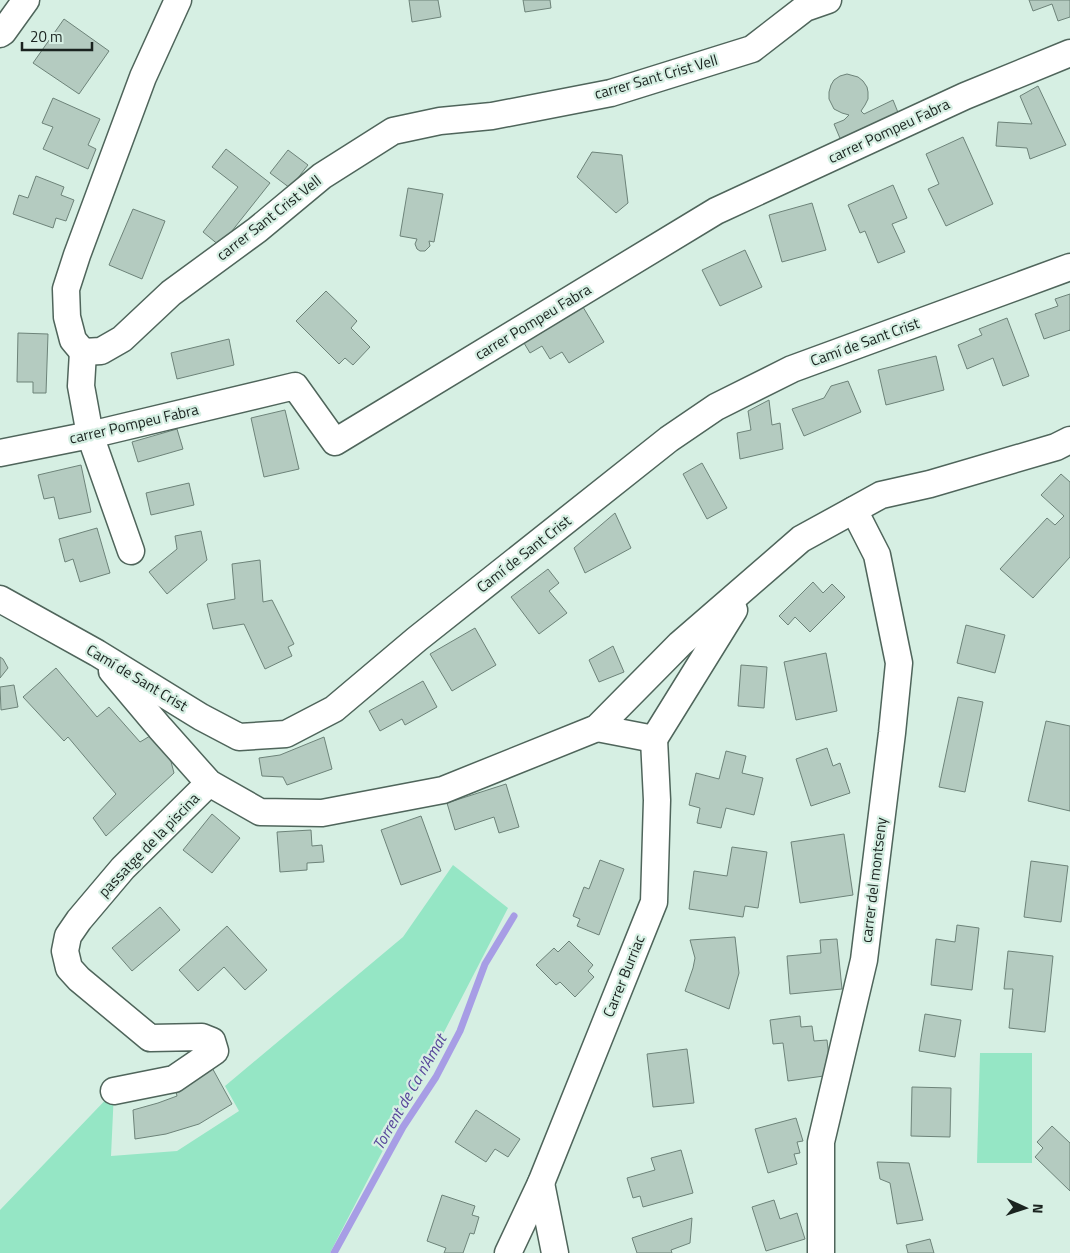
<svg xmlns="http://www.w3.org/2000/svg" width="1070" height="1253" font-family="'Titillium Web',sans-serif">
<rect width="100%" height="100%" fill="#d6efe3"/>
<g fill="#95e6c5">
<path d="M453,865L508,908L330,1253H0V1210L114,1091L111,1156L177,1151L239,1111L225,1086L403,937Z"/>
<path d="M980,1053H1032V1163H977Z"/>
</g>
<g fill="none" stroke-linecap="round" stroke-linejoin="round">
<path stroke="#a79de5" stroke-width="7" d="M334,1253L403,1127L436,1077L460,1031L485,964L514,916"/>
</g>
<g fill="#b4cbc0" stroke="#6d8379">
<path d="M409,0H438L441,17L412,22Z"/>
<path d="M523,0H550L551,8L525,12Z"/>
<path d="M1029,0H1070V17L1058,21L1052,4L1033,11Z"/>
<path d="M64,19L109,51L79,94L33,63Z"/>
<path d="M847,74L858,77L863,81L867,87L868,92V99L865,105L861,111L864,114L893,100L899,115L842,143L834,124L844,120L849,115L842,113L834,109L829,99V92L831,85L834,80L840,76Z"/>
<path d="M1038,86L1066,145L1030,159L1027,148L996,146L998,122L1032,124L1020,96Z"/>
<path d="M53,98L100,119L88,145L96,149L88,169L43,149L53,127L42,123Z"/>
<path d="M963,137L993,204L946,226L928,189L939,184L926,154Z"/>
<path d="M226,149L270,183L220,246L203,232L238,187L212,167Z"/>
<path d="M288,150L308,165L290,188L270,173Z"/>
<path d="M592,152L622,155L628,203L616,213L577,177Z"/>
<path d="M36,176L64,187L61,195L74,200L66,221L56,218L53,228L13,214L19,195L28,198Z"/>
<path d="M893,185L907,218L892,224L905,252L878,263L865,231L860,233L848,205Z"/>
<path d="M408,188L443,194L434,242L429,241L430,246L425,251H420L417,249L415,244L417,239L400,236Z"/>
<path d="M812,203L826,250L782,262L769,215Z"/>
<path d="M133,209L165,221L142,279L109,265Z"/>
<path d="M745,250L762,287L720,306L702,270Z"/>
<path d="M326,291L357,321L351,328L370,347L353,365L345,358L339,364L296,321Z"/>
<path d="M1070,294V331V330L1044,339L1035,314L1058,306L1055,299Z"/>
<path d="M580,302L604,342L569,363L562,352L550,359L542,346L530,353L521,338Z"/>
<path d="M1007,318L1029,376L1003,386L993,358L967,369L958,345L982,335L979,329Z"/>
<path d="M18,333L48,334L46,393H33V382H17Z"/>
<path d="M229,339L234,365L177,379L171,353Z"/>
<path d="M936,356L944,390L886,405L878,370Z"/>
<path d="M848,381L861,412L804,436L792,409L824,398L831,386Z"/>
<path d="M769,400L772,425L780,423L783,449L740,459L737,433L751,430L748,411Z"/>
<path d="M285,410L299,469L264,477L251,418Z"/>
<path d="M177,429L183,449L138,462L132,442Z"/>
<path d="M702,463L727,508L707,519L683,474Z"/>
<path d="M81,465L91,512L59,519L54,497L44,499L38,475Z"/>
<path d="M1061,474L1070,482V557L1033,598L1000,569L1047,518L1055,525L1064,516L1041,495Z"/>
<path d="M189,483L194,505L151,515L146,493Z"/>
<path d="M615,513L631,548L585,573L574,548Z"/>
<path d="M97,528L110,573L80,582L73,559L65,562L59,539Z"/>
<path d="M201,531L207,560L167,594L149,572L177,549L175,536Z"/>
<path d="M260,560L263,602L272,600L294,644L288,647L292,656L265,669L244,624L213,629L207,604L235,599L232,564Z"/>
<path d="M548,569L559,583L549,591L567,613L539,634L511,597Z"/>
<path d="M813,582L823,593L832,584L845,597L810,632L795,617L788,625L779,616Z"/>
<path d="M966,625L1005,635L995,673L957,663Z"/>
<path d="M475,628L496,665L452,691L430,654Z"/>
<path d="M613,646L624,672L599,682L589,660Z"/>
<path d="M826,653L837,711L796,720L784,662Z"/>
<path d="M0,657L3,659L8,668L0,678Z"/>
<path d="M741,665L767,667L764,708L738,706Z"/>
<path d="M56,668L97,717L109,707L140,742L155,733L167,746L174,773L106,836L93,818L116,794L68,737L64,741L23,697Z"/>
<path d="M423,681L437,707L405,725L402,719L380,731L369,711Z"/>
<path d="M14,685L18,707L1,710L0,687Z"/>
<path d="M958,697L983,702L965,792L939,787Z"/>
<path d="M1046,721L1070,726V811L1028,801Z"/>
<path d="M324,737L332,769L287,785L283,777L262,776L259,758L280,755Z"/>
<path d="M827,748L833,766L840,763L850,793L811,806L796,759Z"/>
<path d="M726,751L746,756L742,773L763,778L754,815L726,808L721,828L697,823L700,808L689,805L696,773L719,779Z"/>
<path d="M506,784L519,827L499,833L494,817L455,830L447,803Z"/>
<path d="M212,814L240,838L212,873L183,850Z"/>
<path d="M421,816L441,871L401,885L381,830Z"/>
<path d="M311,830L312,846L322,845L324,862L307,863V870L280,872L277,832Z"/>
<path d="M844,834L853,895L800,903L791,842Z"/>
<path d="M732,847L767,852L758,908L745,906L743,917L689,909L694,871L727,876Z"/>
<path d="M600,860L624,869L599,935L577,926L580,919L573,916L584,887L589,889Z"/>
<path d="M1031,861L1068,866L1061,922L1024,917Z"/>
<path d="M160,907L180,930L132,971L112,948Z"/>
<path d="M957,925L979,928L972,990L931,985L936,939L955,942Z"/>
<path d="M227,926L267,970L245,990L224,967L198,991L179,970Z"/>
<path d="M735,937L739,973L729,1009L685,991L693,968L695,958L690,940Z"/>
<path d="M837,939L842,989L790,994L787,956L821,953L820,940Z"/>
<path d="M569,941L593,965L588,971L594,977L575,997L560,982L556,985L536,965L554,948L558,952Z"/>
<path d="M1008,951L1053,956L1045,1032L1009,1028L1013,989H1004Z"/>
<path d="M925,1014L961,1020L955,1057L919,1051Z"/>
<path d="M800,1016L801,1027L812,1026L814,1041L827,1040L831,1075L788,1081L783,1043L773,1044L770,1020Z"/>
<path d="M687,1049L694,1103L653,1107L647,1054Z"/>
<path d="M210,1064L232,1104L199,1124L166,1134L135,1139L133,1110L158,1103L177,1096L175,1087Z"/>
<path d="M912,1087L951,1088L950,1137L911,1136Z"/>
<path d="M476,1110L520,1139L508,1157L495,1149L486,1162L455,1142Z"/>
<path d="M796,1118L803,1141L797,1142L800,1153L794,1154L797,1164L768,1173L755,1129Z"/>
<path d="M1052,1126L1070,1143V1191L1035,1157L1043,1148L1037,1142Z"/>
<path d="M681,1150L693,1193L643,1207L640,1196L633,1198L627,1178L655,1170L651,1158Z"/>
<path d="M877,1162L909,1163L923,1220L897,1224L890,1183L880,1179Z"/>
<path d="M442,1195L475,1206L472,1215L479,1217L474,1234L470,1233L463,1253H444L446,1248L427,1241Z"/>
<path d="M774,1200L780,1219L797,1213L805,1239L766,1251L752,1207Z"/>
<path d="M692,1218L690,1243L671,1250L672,1253H637L632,1238Z"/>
<path d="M930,1239L934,1253H908L906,1245Z"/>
</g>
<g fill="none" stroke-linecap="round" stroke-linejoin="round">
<defs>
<g id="street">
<path d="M0,34L3,32L26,0"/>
<path d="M83,352L101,351L122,339L171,293L257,230L322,176L393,131L440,121L492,116L611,93L752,49L805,8L828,0"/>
<path d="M83,352L73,340L67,317L66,289L77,255L143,77L178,0"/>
<path d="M83,352L81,386L90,435L131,551"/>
<path d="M0,453L90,435L295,386L335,442L716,211L965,96L1070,53"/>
<path d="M0,599L97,653L201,717L239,737L286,734L334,709L417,639L669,439L716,407L792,369L1070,267"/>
<path d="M112,671L160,728L209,783L260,812L322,813L443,790L597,728L680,644L801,539L881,495L930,484L1056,447L1070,440"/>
<path d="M597,728L654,739"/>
<path d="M654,739L734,610L731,603"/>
<path d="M114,1091L174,1079L215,1051L212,1041L202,1037L150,1038L79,979L69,968L65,951L68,936L79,920L123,868L209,783"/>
<path d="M541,1183L555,1253"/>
<path d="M508,1253L541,1183L654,902L657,800L654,739"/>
<path d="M821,1253V1142L864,960L892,733L899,663L877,555L854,510"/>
</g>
</defs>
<use href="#street" stroke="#4f655b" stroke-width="29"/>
<use href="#street" stroke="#fff" stroke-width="26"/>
</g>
<g text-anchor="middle" stroke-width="4.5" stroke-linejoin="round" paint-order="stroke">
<g font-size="15" fill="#1a231f" stroke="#d6efe3">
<text transform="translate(656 77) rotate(-16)" y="5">carrer Sant Crist Vell</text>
<text transform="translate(889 131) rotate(-25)" y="5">carrer Pompeu Fabra</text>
<text transform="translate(269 218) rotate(-38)" y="5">carrer Sant Crist Vell</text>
<text transform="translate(533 322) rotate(-31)" y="5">carrer Pompeu Fabra</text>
<text transform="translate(865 342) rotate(-20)" y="5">Camí de Sant Crist</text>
<text transform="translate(134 424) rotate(-13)" y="5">carrer Pompeu Fabra</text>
<text transform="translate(524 554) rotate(-38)" y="5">Camí de Sant Crist</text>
<text transform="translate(137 678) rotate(31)" y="5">Camí de Sant Crist</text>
<text transform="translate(149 845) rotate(-46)" y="5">passatge de la piscina</text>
<text transform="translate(874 880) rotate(-83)" y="5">carrer del montseny</text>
<text transform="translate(624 976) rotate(-68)" y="5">Carrer Burriac</text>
</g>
<g font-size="16" font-style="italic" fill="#57459a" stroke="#d6efe3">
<text transform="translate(409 1092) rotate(-60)" y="6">Torrent de Ca n'Amat</text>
</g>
</g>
<g transform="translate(1025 1208) rotate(93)" stroke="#d6efe3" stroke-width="4" paint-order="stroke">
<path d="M0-4L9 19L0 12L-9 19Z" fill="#1a231f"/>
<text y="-8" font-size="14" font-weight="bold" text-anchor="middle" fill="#1a231f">N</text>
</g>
<path d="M22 42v8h70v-8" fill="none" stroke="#1a231f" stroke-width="2.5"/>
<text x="30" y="42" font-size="15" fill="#1a231f" stroke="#d6efe3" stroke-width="4" paint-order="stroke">20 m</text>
</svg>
